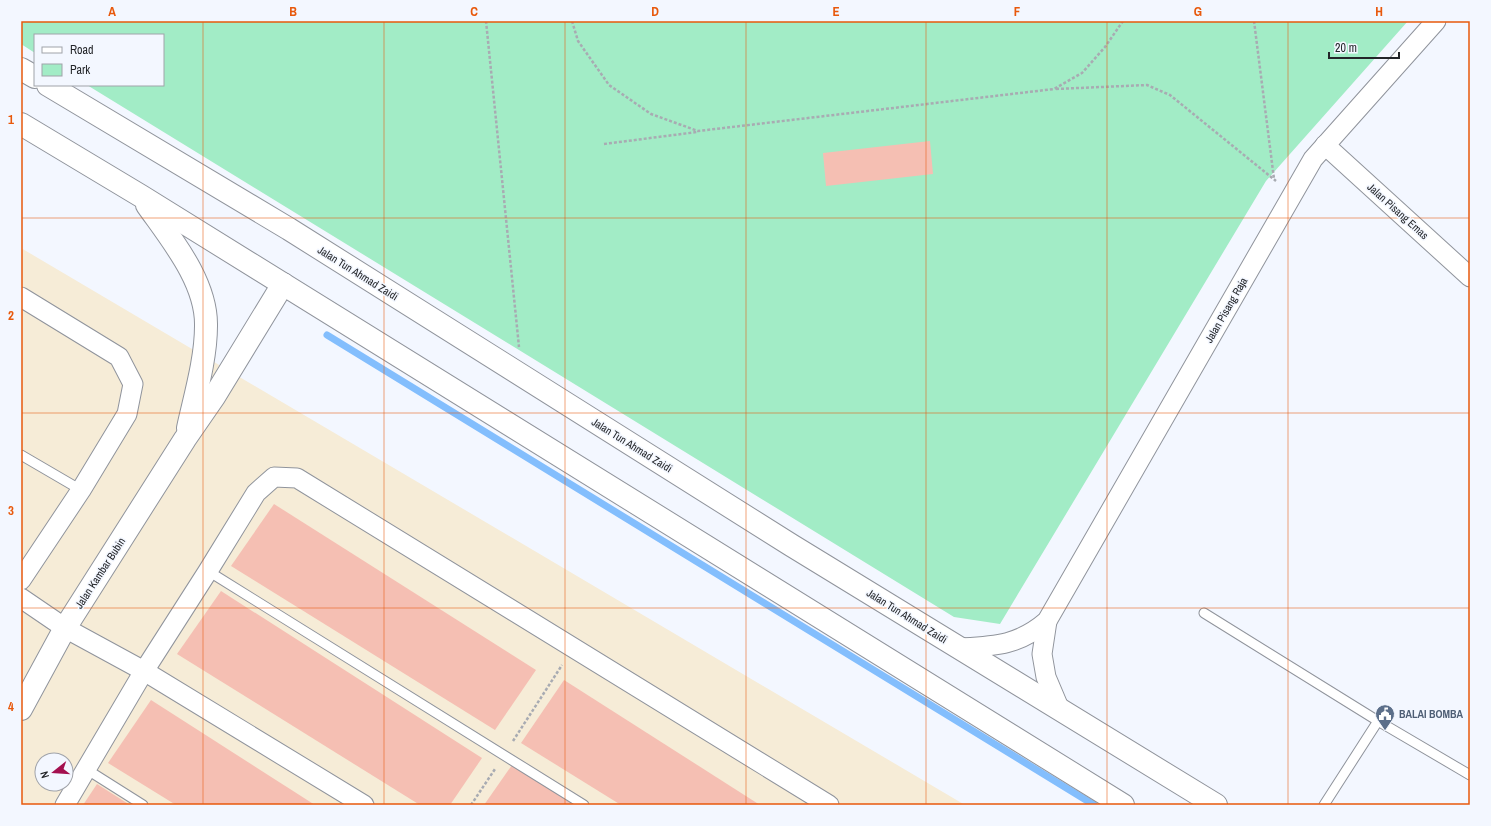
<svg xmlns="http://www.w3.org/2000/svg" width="1491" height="826" font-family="'Archivo Narrow',sans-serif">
<rect width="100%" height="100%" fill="#f3f7ff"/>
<path fill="#f6ecd7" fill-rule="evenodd" d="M21,248L965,805H21ZM42,760H66V784H42Z"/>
<path fill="#a2ecc6" d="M21,21H1408L1266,181L1000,624L954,617L87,85H163V35H35V53L21,44Z"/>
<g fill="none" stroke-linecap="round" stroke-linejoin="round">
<path stroke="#83befd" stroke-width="7" d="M327,335L1094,805"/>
</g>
<g fill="#f5bfb3">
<path d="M930,141L933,174L826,186L823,153Z"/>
<path d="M274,504L536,670L495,730L231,566Z"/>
<path d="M221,591L482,758L450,805H420L177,654Z"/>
<path d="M564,680L760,805H621L521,743Z"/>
<path d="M151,700L315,805H176L108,763Z"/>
<path d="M512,765L574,805H484Z"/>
<path d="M97,784L130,805H83Z"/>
</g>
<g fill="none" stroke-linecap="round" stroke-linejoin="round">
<defs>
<g id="lane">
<path d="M21,455L81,490"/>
<path d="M208,571L584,805"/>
<path d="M1204,613L1378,721L1470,775"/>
<path d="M86,769L143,805"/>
<path d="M1324,805L1378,721"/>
</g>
<g id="street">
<path d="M1325,145L1470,277"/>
<path d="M21,297L119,357L133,384L127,414L81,490L21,580"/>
<path d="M21,598L65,628L144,671L364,805"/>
<path d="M1047,621L1042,654L1046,677L1060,710"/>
<path d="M958,648C994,646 1018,646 1047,621L1313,159L1436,21"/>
<path d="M65,805L144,671L208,571L256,493L274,477L297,478L829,805"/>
</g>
<g id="secondary">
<path d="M21,69L35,77"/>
<path d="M48,85L289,229L791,545L1216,805"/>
<path d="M21,124L141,196L1123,805"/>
<path d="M147,205C171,239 207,282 206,326C206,359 195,396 188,428"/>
<path d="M21,709L65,628L185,439L214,397L283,284"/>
</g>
</defs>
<use href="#lane" stroke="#90949c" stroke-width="11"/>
<use href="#street" stroke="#90949c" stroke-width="21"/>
<use href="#secondary" stroke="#90949c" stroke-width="24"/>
<g stroke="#a8abb2" stroke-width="2.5" stroke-dasharray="3 2" stroke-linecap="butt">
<path d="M486,21L519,347"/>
<path d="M572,21L578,41L609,85L651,114L698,131L1054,89L1082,73L1105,47L1123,21"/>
<path d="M1254,21L1274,179"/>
<path d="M1056,89L1147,85L1170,95L1276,181"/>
<path d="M604,144L697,132"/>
<path d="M513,741L562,665"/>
<path d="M471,805L495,769"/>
</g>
<use href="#lane" stroke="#fff" stroke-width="9"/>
<use href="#street" stroke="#fff" stroke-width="19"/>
<use href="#secondary" stroke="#fff" stroke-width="22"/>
</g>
<path fill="none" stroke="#e8590c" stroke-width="1" stroke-opacity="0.55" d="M203,21V805M384,21V805M565,21V805M746,21V805M926,21V805M1107,21V805M1288,21V805M21,218H1470M21,413H1470M21,608H1470"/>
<defs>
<symbol id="civic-pin" viewBox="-11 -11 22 30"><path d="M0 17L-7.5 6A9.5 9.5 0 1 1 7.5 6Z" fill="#5c6f8a" stroke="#f3f7ff"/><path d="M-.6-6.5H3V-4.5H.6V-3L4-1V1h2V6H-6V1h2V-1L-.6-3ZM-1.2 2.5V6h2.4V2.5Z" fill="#fff"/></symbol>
</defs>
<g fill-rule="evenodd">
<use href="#civic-pin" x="1374" y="703" width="22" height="30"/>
</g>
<g text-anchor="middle" stroke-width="3" stroke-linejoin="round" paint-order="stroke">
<g font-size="11" fill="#232529" stroke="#f3f7ff">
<text transform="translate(1398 211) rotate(42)" y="4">Jalan Pisang Emas</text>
<text transform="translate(358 273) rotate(32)" y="4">Jalan Tun Ahmad Zaidi</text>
<text transform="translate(1226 310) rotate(-60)" y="4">Jalan Pisang Raja</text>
<text transform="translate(632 445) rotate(32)" y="4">Jalan Tun Ahmad Zaidi</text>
<text transform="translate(100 573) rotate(-57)" y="4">Jalan Kambar Bubin</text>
<text transform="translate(907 616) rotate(32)" y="4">Jalan Tun Ahmad Zaidi</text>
</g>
<g font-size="11" font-weight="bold" fill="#4e5e75" stroke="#f3f7ff" text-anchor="start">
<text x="1399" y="718">BALAI BOMBA</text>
</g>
</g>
<rect width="1491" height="826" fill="none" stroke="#f3f7ff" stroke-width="44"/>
<rect x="34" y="34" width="130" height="52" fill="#f3f7ff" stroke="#a0a3a9"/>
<rect x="42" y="47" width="20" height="6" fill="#ffffff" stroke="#a0a3a9"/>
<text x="70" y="54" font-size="12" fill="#232529">Road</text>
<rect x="42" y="64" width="20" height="12" fill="#a2ecc6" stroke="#a0a3a9"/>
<text x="70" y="74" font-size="12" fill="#232529">Park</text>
<g transform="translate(54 772) rotate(253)"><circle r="19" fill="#f3f7ff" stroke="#a0a3a9"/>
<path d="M0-3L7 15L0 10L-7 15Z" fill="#a4104f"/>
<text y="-6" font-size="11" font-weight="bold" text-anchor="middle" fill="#232529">N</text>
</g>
<path d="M1329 52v6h70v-6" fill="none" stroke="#232529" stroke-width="2"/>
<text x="1335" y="52" font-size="12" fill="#232529" stroke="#f3f7ff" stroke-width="3" paint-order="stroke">20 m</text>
<rect x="22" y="22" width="1447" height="782" fill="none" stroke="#e8590c" stroke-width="1.5"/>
<g font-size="13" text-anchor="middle" font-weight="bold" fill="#e8590c">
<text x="112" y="16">A</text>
<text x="293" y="16">B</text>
<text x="474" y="16">C</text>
<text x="655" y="16">D</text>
<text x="836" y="16">E</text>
<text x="1017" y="16">F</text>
<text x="1198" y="16">G</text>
<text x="1379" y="16">H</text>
<text x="11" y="124">1</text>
<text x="11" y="320">2</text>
<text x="11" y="515">3</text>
<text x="11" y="711">4</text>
</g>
</svg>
